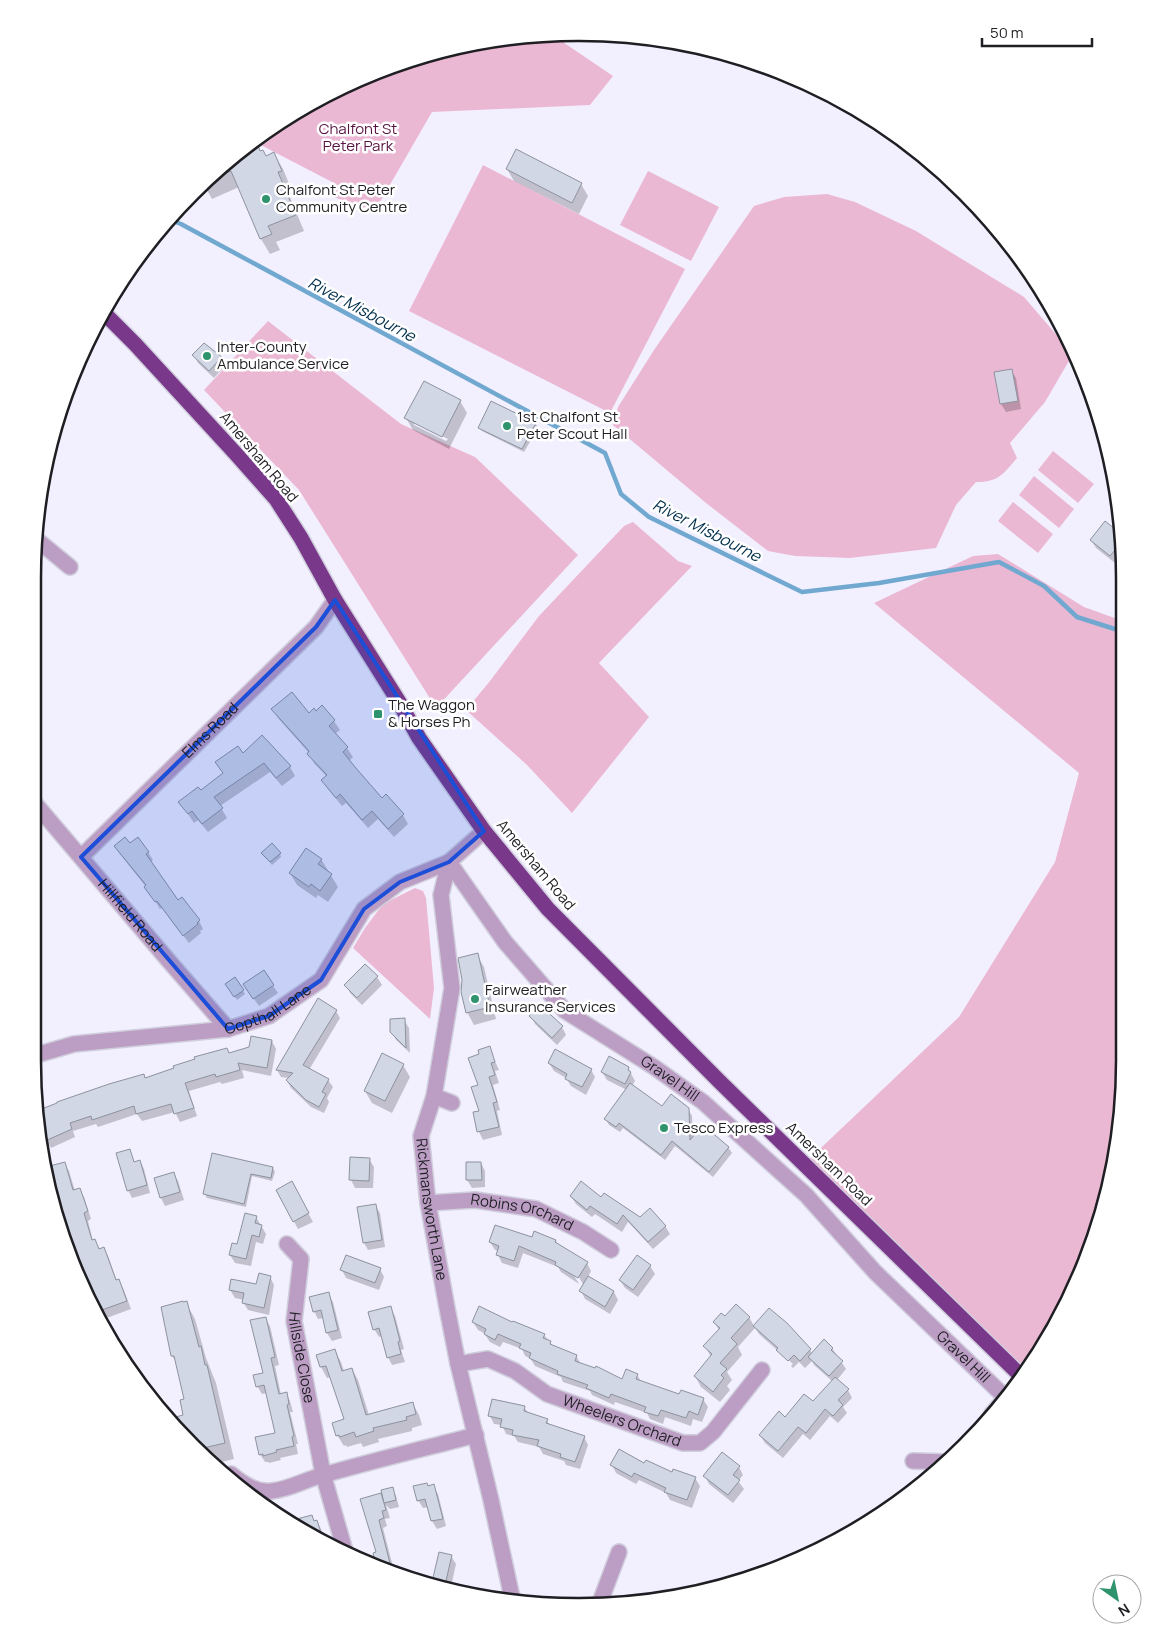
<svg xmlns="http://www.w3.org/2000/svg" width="1157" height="1639" font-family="Manrope,sans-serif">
<rect width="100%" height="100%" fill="#f2f0ff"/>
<g fill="#ebb8d4">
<path d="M554,36L613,76L590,105L432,112L380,202L362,208L329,195L334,183L255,142L305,106L403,62L507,37Z"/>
<path d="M483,165L685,269L610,413L409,311Z"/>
<path d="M648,171L719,207L691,261L620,225Z"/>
<path d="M827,194L855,202L916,231L1024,297L1073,354L1045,402L1010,443L1017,458C1003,474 999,482 976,482L956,505L936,548L850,558L795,556L768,551L706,503L613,425L618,407L654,350L754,206L784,197Z"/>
<path d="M268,321L401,424L475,457L578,555L436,708L299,490L204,390Z"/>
<path d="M1053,451L1094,484L1078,503L1038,470Z"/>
<path d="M1034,476L1074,509L1059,528L1019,495Z"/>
<path d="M1013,502L1053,534L1038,553L998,521Z"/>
<path d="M633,522L678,561L692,566L599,663L649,717L572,813L527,765L466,710L490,681L539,616L624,526Z"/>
<path d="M998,554L1084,607L1120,620L1123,1096L1106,1202L1068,1302L1022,1377L804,1164L959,1017L1055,862L1079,773L874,603L973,556Z"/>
<path d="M415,888L423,891L426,898L434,988L430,1019L353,948L365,928L383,904Z"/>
</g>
<g fill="#0003" fill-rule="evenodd">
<path d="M261,153L266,157L274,154L283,169L290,186L286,188L304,231L276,242L280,250L270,254L261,239L239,187L212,199L203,183L218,168Z"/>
<path d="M507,169L581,184L588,196L579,214L514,181Z"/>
<path d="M194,355L221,358L225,366L214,378L198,363Z"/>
<path d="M1011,370L1016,378L1021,409L1006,412L1001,404L995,373Z"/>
<path d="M460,401L467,413L449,449L413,430L406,418ZM414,422L448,439L446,441L414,425Z"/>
<path d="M492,403L536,424L538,428L524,452L482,431L480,428Z"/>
<path d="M1120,534V557L1115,563L1096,548L1091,540Z"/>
<path d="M273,709L309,714L316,712L334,721L340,730L335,734L347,748L353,757L349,761L382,800L386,796L403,815L408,824L394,837L378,819L368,828L346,803L342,806L328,789L323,780L327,777L314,763L309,753L278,718Z"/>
<path d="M243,755L290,767L295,776L282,786L270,772L220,806L227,818L208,832L198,820L194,823L180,802L200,792L224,774Z"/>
<path d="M130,845L148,852L153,860L150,862L178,902L199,921L203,929L200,931L201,933L189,943L162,908L160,909L146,887L120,854L115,847Z"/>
<path d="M280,853L281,857L272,865L265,856Z"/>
<path d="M321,859L338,887L328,902L318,895L316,898L297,885L290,873Z"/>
<path d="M477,955L484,967L496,1019L474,1025L467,1012Z"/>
<path d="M365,965L377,977L382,985L362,1005L350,993L346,985Z"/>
<path d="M263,971L278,993L259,1006L249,992Z"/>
<path d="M235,979L245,994L237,1000L227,984Z"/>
<path d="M336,1011L340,1018L309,1070L328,1080L333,1087L327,1098L329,1102L324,1113L311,1107L291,1088L287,1081L289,1078L281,1077L277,1070Z"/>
<path d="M531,1016L562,1027L566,1035L557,1045L535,1024Z"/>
<path d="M404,1020L409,1028L410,1053L396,1040L391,1031Z"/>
<path d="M272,1041L276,1049L271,1076L242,1070L244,1078L222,1084L220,1082L189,1091L197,1116L180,1122L175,1112L142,1121L137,1114L98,1127L96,1124L73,1131L75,1137L51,1148L46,1140L41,1127L39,1111L144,1076L146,1079Z"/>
<path d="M489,1048L499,1070L495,1071L499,1083L493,1085L500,1110L497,1111L502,1135L483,1140L479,1132L474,1113L480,1112L479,1086Z"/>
<path d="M549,1063L591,1070L595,1077L586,1095L571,1086L566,1078L554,1071Z"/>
<path d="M403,1065L410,1077L392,1113L372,1103L365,1091Z"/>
<path d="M628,1068L635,1081L632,1086L662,1108L688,1109L692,1116L693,1139L728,1147L732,1153L713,1177L675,1146L665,1160L623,1128L620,1132L609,1125L606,1119L627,1090L607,1080L602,1072Z"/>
<path d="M129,1150L135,1163L140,1161L144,1169L150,1193L132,1198L128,1190Z"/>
<path d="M213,1154L273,1168L275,1172L272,1181L252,1176L246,1207L207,1198L205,1194Z"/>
<path d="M351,1158L369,1159L374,1167L373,1188H355L351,1180Z"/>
<path d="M64,1163L69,1171L75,1191L80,1190L84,1197L91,1219L88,1221L93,1241L100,1250L104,1248L108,1256L117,1281H119L123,1288L131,1309L104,1319L93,1294L92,1295L87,1287L84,1277L82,1278L77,1271L51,1198Z"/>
<path d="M481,1163L485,1171V1187L472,1188L467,1180Z"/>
<path d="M173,1173L178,1181L184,1200L165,1206L161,1198L155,1179Z"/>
<path d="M292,1183L313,1222L298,1229L278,1191Z"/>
<path d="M571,1196L601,1199L640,1218L665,1226L670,1234L653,1249L628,1222L622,1232L595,1214L592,1217L576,1204Z"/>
<path d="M375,1205L380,1213L385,1247L368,1250L364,1243Z"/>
<path d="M256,1217L266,1234L263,1244L256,1242L251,1266L235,1263L230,1255Z"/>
<path d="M535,1232L556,1241L558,1245L587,1263L591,1271L588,1277L614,1292L618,1300L610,1314L585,1299L581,1291L584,1286L576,1272L573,1274L579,1284L561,1272L558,1267L523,1253L518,1268L502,1263L498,1255L499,1251L495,1250L490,1242L532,1238Z"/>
<path d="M637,1257L650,1266L655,1274L638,1297L625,1288L620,1280Z"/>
<path d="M380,1269L384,1277L379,1290L346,1278L342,1270Z"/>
<path d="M270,1277L274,1285L269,1315L248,1310L243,1302L244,1300L235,1298L230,1290L257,1286Z"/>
<path d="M328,1294L333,1302L342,1338L332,1341L327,1333L324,1318L318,1319L314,1311Z"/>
<path d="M186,1303L195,1319L206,1358L216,1383L234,1459L213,1464L173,1419L185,1416L186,1400L177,1363L172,1356Z"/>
<path d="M390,1308L395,1316L404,1349L401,1350L405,1362L392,1365L388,1357L382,1336L379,1337L374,1329Z"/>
<path d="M749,1317L754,1326L810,1350L812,1353L832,1348L846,1369L837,1380L848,1390L852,1398L843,1407L847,1413L838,1423L830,1416L810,1440L803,1434L783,1458L765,1443L760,1435L813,1402L832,1381L814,1365L812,1361L805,1368L799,1362L793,1368L782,1357L791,1366L793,1364L759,1334L755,1328L738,1347L742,1355L727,1372L732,1380L727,1386L730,1390L720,1402L701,1387L695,1376L711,1357L705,1346L719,1330L714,1322L725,1318Z"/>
<path d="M265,1318L270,1326L279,1365L275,1366L281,1395L286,1393L290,1401L293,1412H290L298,1444H296L298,1454L280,1458L281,1460L269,1463L268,1462H265L260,1454L276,1434L267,1393L262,1394L257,1386L264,1374Z"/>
<path d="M473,1322L513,1324L544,1335L553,1346L576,1356L581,1364L623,1380L637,1375L642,1383L680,1396L703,1399L708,1407L702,1422L693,1419L691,1426L665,1417L663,1424L650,1419L647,1413L615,1402L614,1405L592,1395L590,1391L563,1382L561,1377L535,1366L530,1358L525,1356L522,1349L503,1342L500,1347L490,1342L484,1333L478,1330Z"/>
<path d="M335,1351L341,1362L344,1371L352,1369L358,1380L369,1415L413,1404L419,1415L422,1425L412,1428V1431L378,1439L379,1442L363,1447L361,1443L347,1447L346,1445L344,1446L337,1435L345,1420L331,1377L327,1378L321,1367Z"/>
<path d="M524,1407L529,1414L547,1420L550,1426L584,1437L588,1445L580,1469L566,1465L564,1461L543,1454L539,1447L518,1442L514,1436L506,1434L502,1425L494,1424L490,1416Z"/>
<path d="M612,1465H645L672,1474L695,1478L700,1486L692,1508L670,1500L666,1493L639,1480L636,1484L616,1473Z"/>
<path d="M739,1467L743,1475L738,1481L744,1489L733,1503L709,1484L705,1476Z"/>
<path d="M433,1486L438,1494L446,1526L437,1529L432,1521L429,1507L423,1508L418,1500L428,1487Z"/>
<path d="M392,1488L396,1496L399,1507L390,1509L386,1505L390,1518L385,1519L387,1526L383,1528L394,1571L370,1565L377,1553L361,1500L381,1495L384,1502Z"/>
<path d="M311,1517L314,1522L317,1521L321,1529L324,1541H322L305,1533L290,1522Z"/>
<path d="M451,1556L456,1564L451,1587L434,1582Z"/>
</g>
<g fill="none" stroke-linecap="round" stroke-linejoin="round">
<path stroke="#71a8d0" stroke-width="4.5" d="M168,219L181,224L605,453L621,494L649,517L802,592L879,583L999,562L1044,586L1077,617L1121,631"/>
</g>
<g fill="#d1d7e5" stroke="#8d929f">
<path d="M257,143L260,151L263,150L266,156L274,152L282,171L278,172L296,215L268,226L272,234L260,239L231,171L210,180L209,178L218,168L249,146Z"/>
<path d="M516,149L582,183L572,203L506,169Z"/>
<path d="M204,343L222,357L209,371L192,355Z"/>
<path d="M1012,369L1018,401L1000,404L994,372Z"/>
<path d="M424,381L461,400L442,437L404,418Z"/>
<path d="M491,401L536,423L522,449L478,428Z"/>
<path d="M1105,521L1120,533V544L1110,556L1090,540Z"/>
<path d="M292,692L309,713L314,708L316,711L322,705L335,720L329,726L348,747L343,752L355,767L382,798L386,794L404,814L388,829L372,811L362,820L340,794L336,798L321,780L327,775L307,754L309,751L271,709Z"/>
<path d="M262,735L291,766L276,778L264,763L214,797L223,808L202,824L192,811L188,814L178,802L198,787L201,790L223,773L215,762L238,746L243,753Z"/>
<path d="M125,837L130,843L138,837L149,852L146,854L178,900L182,897L200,920L197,923L198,924L183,936L157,901L155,902L144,887L146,885L114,846Z"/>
<path d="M272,843L281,853L270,862L261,853Z"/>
<path d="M306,848L322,859L318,864L332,874L320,891L311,884L309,887L289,873Z"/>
<path d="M478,953L490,1007L466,1013L461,992L462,980L458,958Z"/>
<path d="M365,964L378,976L357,998L344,985Z"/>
<path d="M264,970L274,985L253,999L243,984Z"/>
<path d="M235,977L244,990L234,997L225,984Z"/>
<path d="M318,998L337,1010L303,1065L329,1079L322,1092L326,1094L319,1107L306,1100L286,1080L293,1073L276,1070Z"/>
<path d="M540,1005L563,1026L552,1038L529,1016Z"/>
<path d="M405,1018L406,1048L390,1032V1019Z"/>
<path d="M251,1036L272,1040L267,1068L238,1063L240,1070L216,1077L215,1074L185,1083L194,1108L174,1114L171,1104L136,1114L134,1106L92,1120L91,1116L70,1123L72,1129L45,1141L42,1132L39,1110L57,1103V1102L109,1084L144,1074L145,1078L174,1068L173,1066L195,1059L194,1057L227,1048L229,1053L249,1047Z"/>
<path d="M490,1046L495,1062L491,1063L495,1075L489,1077L497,1102L493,1103L499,1127L477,1132L473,1112L479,1111L471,1087L478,1085L468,1058L479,1054L478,1050Z"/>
<path d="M555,1049L592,1069L582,1087L565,1079L567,1074L548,1063Z"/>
<path d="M382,1053L404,1064L385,1101L364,1091Z"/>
<path d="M609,1056L629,1067L628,1070L631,1072L625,1084L601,1072Z"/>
<path d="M630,1083L662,1106L671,1094L689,1108L690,1140L703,1125L729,1147L709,1172L672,1141L661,1155L619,1123L616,1127L604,1119Z"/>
<path d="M130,1149L134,1162L140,1160L147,1185L127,1191L116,1153Z"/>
<path d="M212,1153L273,1167L271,1178L251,1174L244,1204L203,1194Z"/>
<path d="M350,1157L370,1158L369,1181L349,1180Z"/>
<path d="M65,1162L73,1190L80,1188L88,1211L84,1213L92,1240L95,1239L99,1249L104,1247L116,1280L119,1279L127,1301L99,1311L89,1287L86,1288L80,1270L76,1271L67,1246L59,1220L58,1221L51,1202L46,1167Z"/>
<path d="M466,1162H481L482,1180H466Z"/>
<path d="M174,1172L180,1192L160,1198L154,1178Z"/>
<path d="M292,1181L309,1213L293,1222L276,1190Z"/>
<path d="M581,1181L601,1197L604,1193L640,1217L650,1208L666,1226L648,1242L623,1215L617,1224L590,1206L587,1210L570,1196Z"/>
<path d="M376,1204L382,1240L363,1243L357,1207Z"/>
<path d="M245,1213L257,1216L255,1223L262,1225L259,1237L252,1235L246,1259L229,1255L232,1243L237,1244Z"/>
<path d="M495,1225L532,1237L534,1231L556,1240L555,1242L588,1262L578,1278L555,1265L556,1262L519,1246L514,1261L496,1255L499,1246L489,1242Z"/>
<path d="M346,1255L381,1268L375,1283L340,1270Z"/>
<path d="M637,1255L651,1265L633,1290L619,1280Z"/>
<path d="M259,1273L271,1276L264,1308L242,1303L244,1293L229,1290L231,1279L256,1284Z"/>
<path d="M588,1276L614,1291L605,1307L579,1291Z"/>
<path d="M329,1292L338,1330L326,1333L321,1310L313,1312L309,1297Z"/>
<path d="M183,1301V1302L187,1301L199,1347L201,1346L205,1365H207L225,1443L199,1449L172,1418L183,1415L180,1400L184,1399L174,1356H171L161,1307Z"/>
<path d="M736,1304L750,1317L731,1338L737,1344L720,1363L727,1369L721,1375L724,1378L713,1392L694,1376L712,1354L703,1346L720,1328L713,1322L721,1313L725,1316Z"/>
<path d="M391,1306L400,1341L398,1342L401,1354L387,1358L379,1328L373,1330L368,1312Z"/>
<path d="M479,1306L512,1322L513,1321L545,1334L543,1338L551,1341L550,1344L577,1355L575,1361L595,1368L596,1366L622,1379L626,1369L638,1374L636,1379L679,1394L681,1390L704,1398L698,1415L689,1411L686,1418L661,1410L658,1416L644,1412L646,1407L611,1394L609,1398L586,1388L588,1385L557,1374L558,1371L529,1358L531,1353L519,1348L521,1344L498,1334L495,1340L484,1334L486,1329L472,1322Z"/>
<path d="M769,1308L787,1323L811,1349L800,1361L794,1355L788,1361L776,1350L778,1348L753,1326Z"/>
<path d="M266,1317L275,1357L271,1358L279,1394L287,1392L289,1404L287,1405L294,1436L292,1437L294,1446L276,1450L277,1452L263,1456V1454L259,1455L255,1437L275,1433L264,1385L256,1387L253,1375L263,1373L250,1320Z"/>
<path d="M824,1339L833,1348L831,1350L843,1361L829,1376L808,1357Z"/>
<path d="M335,1349L342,1371L352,1368L366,1415L413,1402L416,1414L406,1417L407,1420L373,1428L374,1431L356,1437L354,1432L340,1437L339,1435L336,1436L332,1423L344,1419L326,1366L320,1367L316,1355Z"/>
<path d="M835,1377L849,1389L838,1400L843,1405L833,1416L825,1409L806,1433L798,1427L778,1451L759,1435L779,1411L785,1417L804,1394L813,1401Z"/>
<path d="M492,1399L525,1406L524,1411L548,1419L546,1423L585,1436L575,1462L560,1457L561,1454L537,1446L539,1440L512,1435L513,1430L500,1427L502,1419L488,1416Z"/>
<path d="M619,1449L644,1463L646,1460L672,1472L673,1469L696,1477L687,1500L664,1492L666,1488L634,1473L632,1477L610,1465Z"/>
<path d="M722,1452L740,1466L733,1475L740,1480L728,1495L703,1476Z"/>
<path d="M427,1483L428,1486L434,1484L443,1519L431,1521L425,1499L417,1501L413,1486Z"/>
<path d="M393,1487L396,1500L384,1503L381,1490Z"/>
<path d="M381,1493L386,1510L382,1511L384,1518L379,1520L392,1571L369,1565L360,1560L374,1557L373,1553L376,1552L360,1499Z"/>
<path d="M312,1515L314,1521L317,1520L321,1533H318L320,1541L305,1533L289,1521Z"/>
<path d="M439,1552L452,1555L445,1585L432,1582Z"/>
</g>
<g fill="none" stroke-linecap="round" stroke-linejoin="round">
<defs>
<g id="minor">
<path d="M36,539L70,567"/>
<path id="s1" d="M33,801L168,960L228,1029"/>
<path id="s2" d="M484,831L449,862L441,895L452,988L434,1096L421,1136L428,1203L447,1308L458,1364L491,1500L513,1602"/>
<path id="s3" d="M81,857L316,627L335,600"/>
<path id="s4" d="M449,862L505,942L565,1011L654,1067L703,1102L806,1195L875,1272L1005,1397"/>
<path id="s5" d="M33,1056L74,1044L228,1029L269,1016L321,980L364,909L400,882L449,862"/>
<path d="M434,1096L452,1103"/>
<path id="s6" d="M428,1203L475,1200L536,1209L583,1232L611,1250"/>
<path id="s7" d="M287,1244L301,1259L294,1321L323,1474L346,1554"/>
<path id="s8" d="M458,1364L488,1359L515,1371L547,1394L683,1443H700L713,1432L762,1370"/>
<path d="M992,1414L1017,1385"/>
<path d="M913,1461L947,1462"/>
<path d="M226,1476L231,1474C242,1483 256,1493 272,1491C291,1489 308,1478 327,1474C376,1460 426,1448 476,1435"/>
<path d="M599,1605L619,1552"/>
</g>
<path id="highway" d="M103,312L135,344L236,454L276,499L301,538L335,600L399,702L419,738L484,831L548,909L720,1082L1022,1377"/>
</defs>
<use href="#minor" stroke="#d0cedc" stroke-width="18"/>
<use href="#highway" stroke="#d0cedc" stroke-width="18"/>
<use href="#minor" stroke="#bc9dc4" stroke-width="15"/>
<use href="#highway" stroke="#79388a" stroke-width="15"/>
</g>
<path fill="#1d4ed8" fill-opacity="0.2" stroke="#1d4ed8" stroke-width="4" stroke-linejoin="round" d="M335,600L484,831L449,862L400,882L364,909L321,980L269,1016L228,1029L81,857L316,627Z"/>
<g fill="#2f936e" stroke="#fff" stroke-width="2">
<circle cx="266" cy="199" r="5"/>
<circle cx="207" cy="356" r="5"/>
<circle cx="507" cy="426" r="5"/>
<rect x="373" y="709" width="10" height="10" rx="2.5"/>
<circle cx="475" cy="999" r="5"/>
<circle cx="664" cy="1128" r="5"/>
</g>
<g text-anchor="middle" stroke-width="5" stroke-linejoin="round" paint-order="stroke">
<g font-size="15" fill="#581341" stroke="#fff">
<text x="358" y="134">Chalfont St<tspan x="358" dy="17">Peter Park</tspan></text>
</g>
<g font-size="15" fill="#1e1e23" stroke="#fff" text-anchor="start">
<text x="276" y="195">Chalfont St Peter<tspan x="276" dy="17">Community Centre</tspan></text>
<text x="217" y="352">Inter-County<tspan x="217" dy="17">Ambulance Service</tspan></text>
<text x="517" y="422">1st Chalfont St<tspan x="517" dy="17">Peter Scout Hall</tspan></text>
<text x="388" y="710">The Waggon<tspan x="388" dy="17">&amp; Horses Ph</tspan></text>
<text x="485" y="995">Fairweather<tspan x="485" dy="17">Insurance Services</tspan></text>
<text x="674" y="1133">Tesco Express</text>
</g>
<g font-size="15" fill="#1e1e23" stroke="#fff">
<text transform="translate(259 457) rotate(50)" y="5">Amersham Road</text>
<text dy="5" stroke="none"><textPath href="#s3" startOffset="181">Elms Road</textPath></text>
<text transform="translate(536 865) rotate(50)" y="5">Amersham Road</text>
<text dy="5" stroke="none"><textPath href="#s1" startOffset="150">Hillfield Road</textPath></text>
<text dy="5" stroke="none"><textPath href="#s5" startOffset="242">Copthall Lane</textPath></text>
<text dy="5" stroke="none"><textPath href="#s4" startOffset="314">Gravel Hill</textPath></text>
<text transform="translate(829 1164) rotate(44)" y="5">Amersham Road</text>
<text dy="5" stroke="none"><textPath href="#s2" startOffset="400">Rickmansworth Lane</textPath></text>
<text dy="5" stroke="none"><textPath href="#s6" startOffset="96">Robins Orchard</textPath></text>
<text dy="5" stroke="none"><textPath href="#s4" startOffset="719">Gravel Hill</textPath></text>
<text dy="5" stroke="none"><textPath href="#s7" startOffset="120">Hillside Close</textPath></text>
<text dy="5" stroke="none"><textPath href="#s8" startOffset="179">Wheelers Orchard</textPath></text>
</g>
<g font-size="16" font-style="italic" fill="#012f4b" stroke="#fff">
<text transform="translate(362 309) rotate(28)" y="6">River Misbourne</text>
<text transform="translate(707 530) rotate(27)" y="6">River Misbourne</text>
</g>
</g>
<path d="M0 0H1157V1639H0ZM578 41H579A537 537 0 0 1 1116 578V1061A537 537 0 0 1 579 1598H578A537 537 0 0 1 41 1061V578A537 537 0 0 1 578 41Z" fill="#fff" fill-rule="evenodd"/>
<path fill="none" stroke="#1e1e23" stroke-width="2.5" d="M578 41H579A537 537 0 0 1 1116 578V1061A537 537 0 0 1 579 1598H578A537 537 0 0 1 41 1061V578A537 537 0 0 1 578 41Z"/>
<g transform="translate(1117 1599) rotate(147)"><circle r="24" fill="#ffffff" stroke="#a5a5a7"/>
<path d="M0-4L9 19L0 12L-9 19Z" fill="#2f936e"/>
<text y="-8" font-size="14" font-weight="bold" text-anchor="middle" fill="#1e1e23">N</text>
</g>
<path d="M982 38v8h110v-8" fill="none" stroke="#1e1e23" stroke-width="2.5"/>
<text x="990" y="38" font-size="15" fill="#1e1e23" stroke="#ffffff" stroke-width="4" paint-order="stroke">50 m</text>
</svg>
